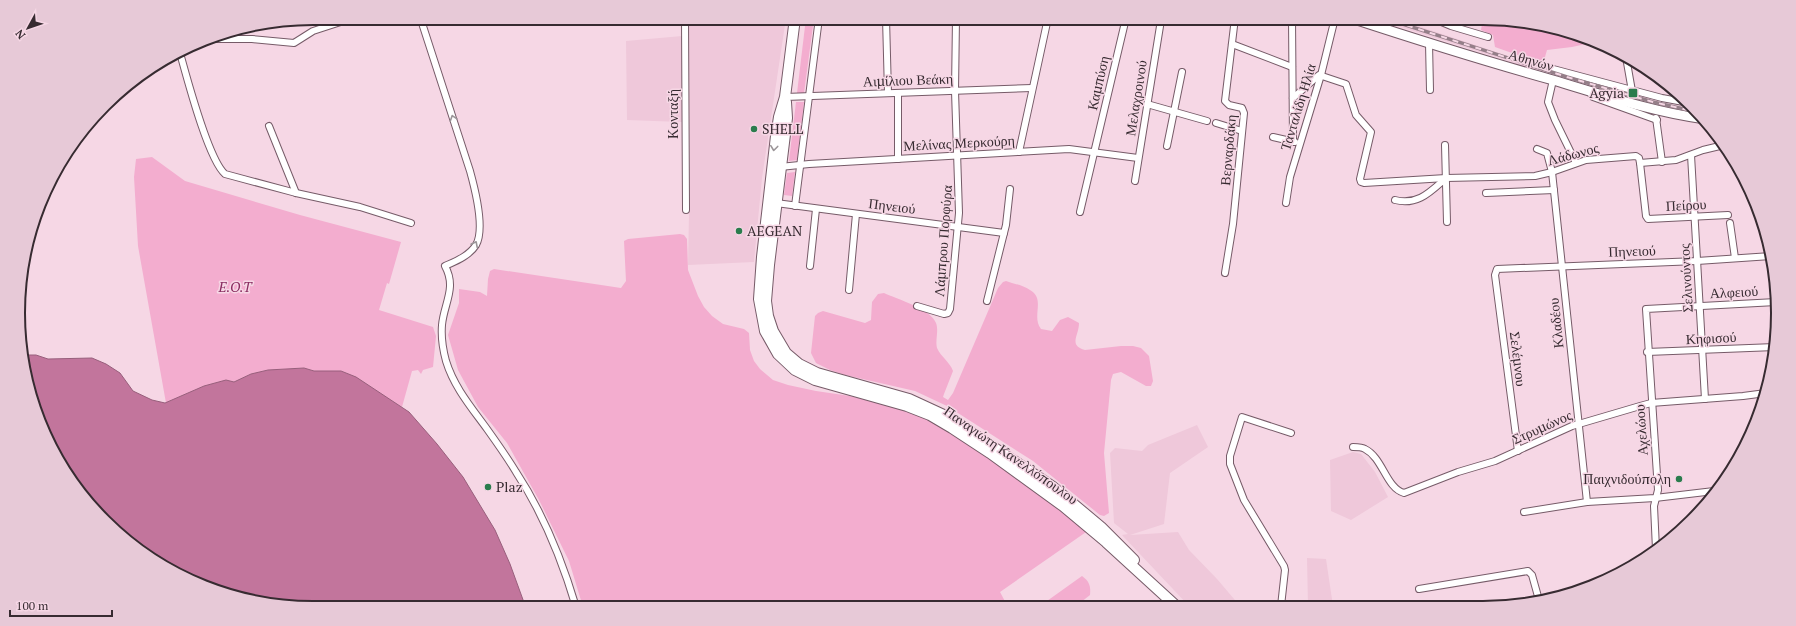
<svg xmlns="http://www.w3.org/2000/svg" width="1796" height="626" font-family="'PT Serif',serif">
<rect width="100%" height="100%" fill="#f6d7e5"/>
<g fill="#efc8da">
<path d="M690,18H786L762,178L754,262L688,265L690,164L688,32Z"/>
<path d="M1372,18H1394L1565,75L1664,103L1694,109L1701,115L1636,101Z"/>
<path d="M682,36V122L627,120L626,41Z"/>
<path d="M1197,425L1208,447L1170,473L1164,524L1130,535L1178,532L1189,550L1217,579L1240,606H1189L1122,535L1128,534L1114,523L1110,453L1115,448L1142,451L1148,445Z"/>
<path d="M1353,452L1361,454L1375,472L1388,497L1351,520L1331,511L1330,460Z"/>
<path d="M1307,558L1326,559L1333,606H1308Z"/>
</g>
<g fill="#f3adcf">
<path d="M806,18H814L804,93H797Z"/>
<path d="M1483,18L1559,28L1595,42L1572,47L1547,50L1543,64L1495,47L1493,35L1481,30Z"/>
<path d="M796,102H804L797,160L789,161Z"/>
<path d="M152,157L185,181L300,215L401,242L389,284L387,283L379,310L433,327L436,336L433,367L423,370L421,374L418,370L412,371L402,407L348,374L341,371H314L304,368L268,370L251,374L234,382L226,380L204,386L166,403L138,246L134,177L136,159Z"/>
<path d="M795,172L792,196L784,195L787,173Z"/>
<path d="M680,234L684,235L687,239L688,270L698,296L704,307L712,316L723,324L744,329L749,333L750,350L754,361L760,369L773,380L788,385L816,391L850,396L902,409L922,417L944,429L998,463L1089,530L1000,592L1008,607H583L569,561L539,500L507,443L478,407L458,370L448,335L459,303V289L480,292L487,296L488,279L490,271L494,269L621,288L626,281L624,241L628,239Z"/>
<path d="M1006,281C1014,284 1023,285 1030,290C1046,299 1031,316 1041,329L1052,331L1060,320L1068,317L1079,323C1079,336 1068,345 1085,350L1121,346H1133L1141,348L1149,356L1153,381L1151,386H1146L1121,372L1113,374L1111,380L1104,453L1109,513L1104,516L1100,515L1033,461L947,406L915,391L845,375L830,370L816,363L811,353L815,316L818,313L823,311L865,323L871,320L872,302L878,294L884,293C897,299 931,309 936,323C939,331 935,340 937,348C941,357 950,362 953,371L944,394L943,397L948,400L953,393L998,288L1003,282Z"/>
<path d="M1082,576C1089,581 1091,586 1090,595L1076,606H1040Z"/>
</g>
<path fill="#c2759c" stroke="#985f7c" d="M22,355H36L48,359L92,358L106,364L120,373L133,391L152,400L165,403L204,386L226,380L234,382L251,374L268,370L304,368L314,371H341L356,377L409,412L437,444L463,477L495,530L510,564L526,608H313L237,598L149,558L104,521L68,477L28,389Z"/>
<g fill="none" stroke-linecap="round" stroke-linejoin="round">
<defs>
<g id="street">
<path d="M395,18L419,20L464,18"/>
<path d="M685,18L686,210"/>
<path d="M886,18L888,93"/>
<path d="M1150,18L1169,20L1243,18"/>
<path d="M1292,18L1293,142"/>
<path d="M1432,18L1451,26L1488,37"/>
<path d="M421,20L470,171C475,189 485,229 476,245C469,256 456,261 445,266C457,288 444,303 442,325C441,337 443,350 446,361C454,387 471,407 487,429C497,443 507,457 516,472C543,513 562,560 576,607"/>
<path d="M205,39H252L294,43L313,31L353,18"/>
<path d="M1429,43L1430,90"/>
<path d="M1232,44L1292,67"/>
<path d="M180,53C187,78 208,159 225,174L296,193L360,207L411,223"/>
<path d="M1626,57L1632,91"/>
<path d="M1542,66L1662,98L1689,103"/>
<path d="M1553,80L1548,102L1555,120L1576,163"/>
<path d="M1589,91L1593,97L1657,120"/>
<path d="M898,93V159"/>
<path d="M785,97L1032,88"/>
<path d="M1293,98L1319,75L1346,84L1356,115L1371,132L1360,179L1361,182L1364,183L1446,178L1535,176L1552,172L1586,160L1636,156L1639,158L1640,163L1676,160L1703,150L1724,145"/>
<path d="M1147,104L1207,121"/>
<path d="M1656,118L1662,162"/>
<path d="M1216,123L1242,131"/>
<path d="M269,126L296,193"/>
<path d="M1273,137L1295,142"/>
<path d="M1445,145L1447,222"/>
<path d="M1167,146L1182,72"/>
<path d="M1537,149L1547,153L1552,172L1587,502"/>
<path d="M1019,152L1048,18"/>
<path d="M1691,155L1705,399"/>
<path d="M1640,163L1646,216L1648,219L1728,215"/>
<path d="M780,167L809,164L1069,149L1138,158"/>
<path d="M1135,181L1161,20"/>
<path d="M1486,193L1554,190"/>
<path d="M1395,200C1418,206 1431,191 1446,178"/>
<path d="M776,203L1004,233"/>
<path d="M1286,203L1290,177L1321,75L1335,18"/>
<path d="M795,206L819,18"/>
<path d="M1080,212L1126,18"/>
<path d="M1730,223L1735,258"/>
<path d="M810,266L816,209"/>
<path d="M1225,273L1233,224L1244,113L1242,108L1229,105L1225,101L1235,18"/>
<path d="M849,290L856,214"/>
<path d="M20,293L21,297"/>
<path d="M987,301L1006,225L1010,189"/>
<path d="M917,306L944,314L948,313L950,309L959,213L955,91L956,18"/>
<path d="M1647,352L1775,347"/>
<path d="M1353,447C1357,447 1362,447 1365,449C1383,458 1386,488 1404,493L1458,472L1495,461L1572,426L1640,406L1651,403L1743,396L1766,393"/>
<path d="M1518,451L1495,275L1497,269L1697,261L1771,256"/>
<path d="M1524,512L1587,502L1655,498L1714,491"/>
<path d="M1656,549L1654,506L1658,490L1646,309L1776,302"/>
<path d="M1603,581L1614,577"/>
<path d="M1419,589L1528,571L1532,575L1539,600"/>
<path d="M1281,606L1285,570L1284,566L1244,500L1230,464V456L1242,417L1291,433"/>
</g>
<path id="secondary" d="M1351,18C1418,40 1485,61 1553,80C1603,95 1653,112 1705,119"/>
<g id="primary">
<path d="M795,18L785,97L779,117L776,136L762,257L759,299L765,331L778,354L795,370L815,380L907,406L930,415L952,428L990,453L1063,506L1106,542L1176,606"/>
<path d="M786,102L787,118L769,265L766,301L768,316L773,331L786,353L799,364L817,373L909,399L948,417L1053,487L1101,527L1134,560"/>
</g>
</defs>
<use href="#street" stroke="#765b68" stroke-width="8"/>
<use href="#secondary" stroke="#765b68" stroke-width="11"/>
<use href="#primary" stroke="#765b68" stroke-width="12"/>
<use href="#street" stroke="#fff" stroke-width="6"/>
<use href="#secondary" stroke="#fff" stroke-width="9"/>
<use href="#primary" stroke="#fff" stroke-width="10"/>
<defs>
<path id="rail" d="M1384,18L1567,77L1653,102L1697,112"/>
</defs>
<use href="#rail" stroke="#957f89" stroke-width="3.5"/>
<use href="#rail" stroke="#f6d7e5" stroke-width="2" stroke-dasharray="6" stroke-linecap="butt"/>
</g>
<defs><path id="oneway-chevron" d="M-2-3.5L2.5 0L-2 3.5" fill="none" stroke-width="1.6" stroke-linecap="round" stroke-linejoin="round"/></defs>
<g stroke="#9b9598">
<use href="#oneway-chevron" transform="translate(453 118) rotate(-108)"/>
<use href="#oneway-chevron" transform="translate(774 148) rotate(97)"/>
<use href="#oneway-chevron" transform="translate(475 244) rotate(-63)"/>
</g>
<g fill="#2a7c4d" stroke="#f6d7e5" stroke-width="1.5">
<rect x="1628" y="88" width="10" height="10" rx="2"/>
<circle cx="754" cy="129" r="4"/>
<circle cx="739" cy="231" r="4"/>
<circle cx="1679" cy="479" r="4"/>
<circle cx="488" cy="487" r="4"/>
</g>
<g text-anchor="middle" stroke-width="3" stroke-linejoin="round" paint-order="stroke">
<g font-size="14" fill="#372b31" stroke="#f6d7e5">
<text transform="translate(1531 60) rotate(16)" y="5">Αθηνών</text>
<text transform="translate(908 80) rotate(-2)" y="5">Αιμίλιου Βεάκη</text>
<text transform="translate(1098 83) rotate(-77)" y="5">Καμπύση</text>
<text transform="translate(1136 98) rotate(-81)" y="5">Μελαχροινού</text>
<text transform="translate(1298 107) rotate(-73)" y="5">Τανταλίδη Ηλία</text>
<text transform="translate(673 114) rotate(-90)" y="5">Κονταξή</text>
<text transform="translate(959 143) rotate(-3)" y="5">Μελίνας Μερκούρη</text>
<text transform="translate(1228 150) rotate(-85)" y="5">Βερναρδάκη</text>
<text transform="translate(1573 154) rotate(-15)" y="5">Λάδωνος</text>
<text transform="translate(1686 205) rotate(-3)" y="5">Πείρου</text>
<text transform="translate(892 206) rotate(7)" y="5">Πηνειού</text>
<text transform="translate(943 241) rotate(-86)" y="5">Λάμπρου Πορφύρα</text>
<text transform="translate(1632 251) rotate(-2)" y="5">Πηνειού</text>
<text transform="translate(1686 278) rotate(-93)" y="5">Σελινούντος</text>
<text transform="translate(1734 292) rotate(-3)" y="5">Αλφειού</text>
<text transform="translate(1556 323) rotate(-96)" y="5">Κλαδέου</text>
<text transform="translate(1711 338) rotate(-3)" y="5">Κηφισού</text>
<text transform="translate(1518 359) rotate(83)" y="5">Σελέμνου</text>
<text transform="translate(1542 427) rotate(-24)" y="5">Στρυμώνος</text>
<text transform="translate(1641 430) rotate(-94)" y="5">Αχελώου</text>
<text transform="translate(1011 455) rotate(35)" y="5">Παναγιώτη Κανελλόπουλου</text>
</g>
<g font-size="14" fill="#372b31" stroke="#f6d7e5" text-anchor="start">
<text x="1624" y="98" text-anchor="end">Agyia</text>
<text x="762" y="134">SHELL</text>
<text x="747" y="236">AEGEAN</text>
<text x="1671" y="484" text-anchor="end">Παιχνιδούπολη</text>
<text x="496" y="492">Plaz</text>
</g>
<g font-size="14" font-style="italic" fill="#8a2e62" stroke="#f6d7e5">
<text x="235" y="292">E.O.T</text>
</g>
</g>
<path d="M0 0H1796V626H0ZM313 25H1483A288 288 0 0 1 1771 313V313A288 288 0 0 1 1483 601H313A288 288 0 0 1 25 313V313A288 288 0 0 1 313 25Z" fill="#e7c9d7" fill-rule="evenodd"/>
<path fill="none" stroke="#372b31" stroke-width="2" d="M313 25H1483A288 288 0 0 1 1771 313V313A288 288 0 0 1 1483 601H313A288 288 0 0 1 25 313V313A288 288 0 0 1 313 25Z"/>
<g transform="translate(28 28) rotate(230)" stroke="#f6d7e5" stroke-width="3" paint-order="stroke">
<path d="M0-3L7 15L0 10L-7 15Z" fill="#372b31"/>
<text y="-6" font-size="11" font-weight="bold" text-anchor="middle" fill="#372b31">N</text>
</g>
<path d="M10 610v6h102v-6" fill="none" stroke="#372b31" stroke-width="2"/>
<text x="16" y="610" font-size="12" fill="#372b31" stroke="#f6d7e5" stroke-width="3" paint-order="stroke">100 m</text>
</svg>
